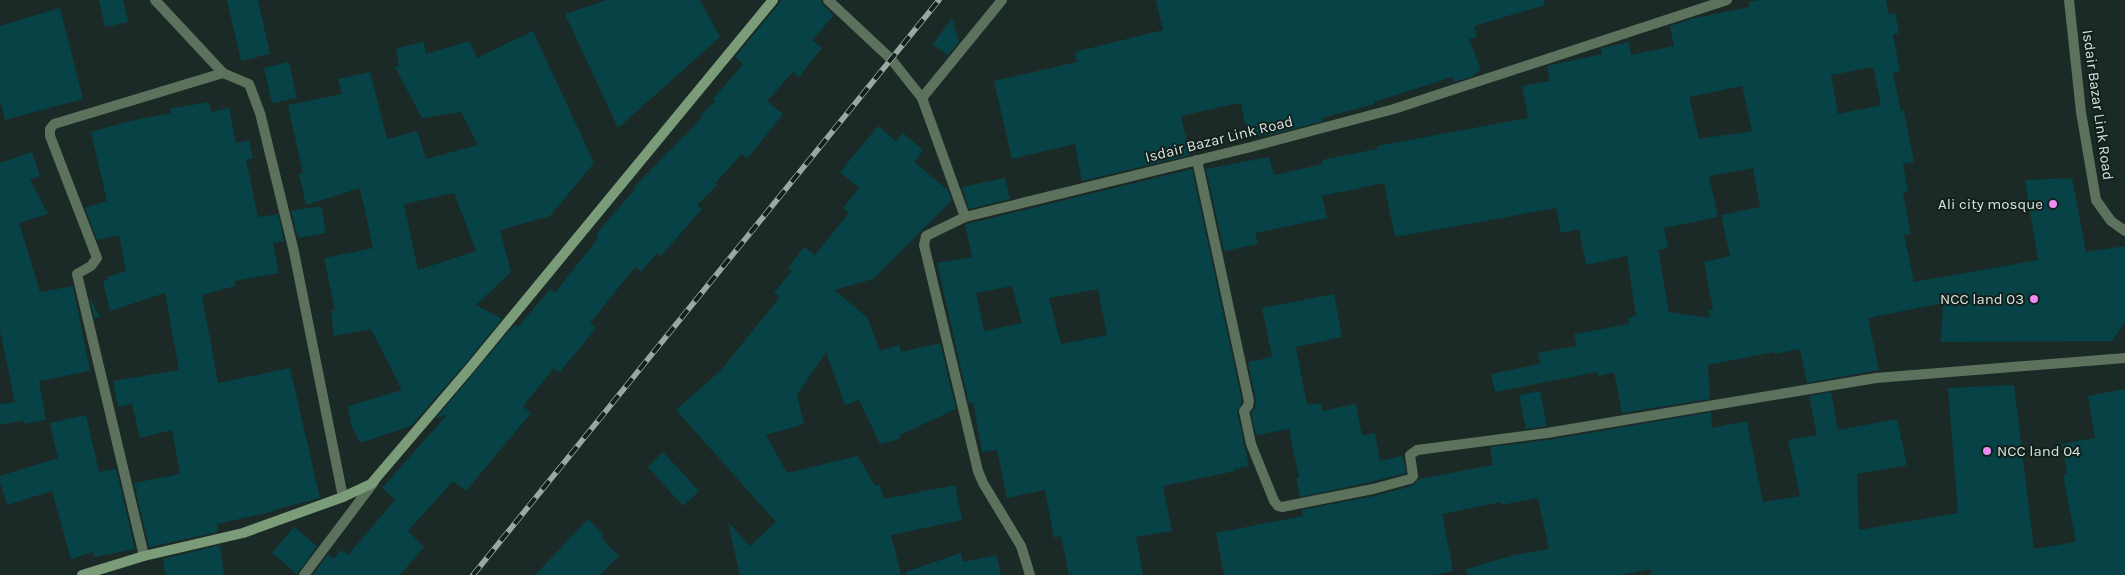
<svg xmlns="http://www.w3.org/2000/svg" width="2125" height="575" font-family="Karla,sans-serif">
<rect width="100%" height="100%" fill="#1b2a26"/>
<g fill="#074247" fill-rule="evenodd">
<path d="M99,0H123L128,22L105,27Z"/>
<path d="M227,0H258L270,54L241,61Z"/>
<path d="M607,0H700L720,37L618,128L565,14Z"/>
<path d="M782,0H821L823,5L834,15L812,40L822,48L799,77L793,72L767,101L783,114L747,159L742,154L715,183L717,185L697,205L702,209L661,256L657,253L641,272L635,267L590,323L596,328L559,373L554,368L523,406L531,413L466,491L453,481L408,531L424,547L400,575H313L328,554L334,559L341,550L348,555L395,500L382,488L447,415L436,418L514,325L518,327L550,289L555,293L599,237L596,234L636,188L632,189L702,118L700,116L715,101L713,99L743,64L735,57Z"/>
<path d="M1156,0H1544L1545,5L1474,26L1477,37L1469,39L1481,70L1471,77L1454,82L1452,77L1374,102V104L1322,118L1323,121L1274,134L1248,138L1241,104L1238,105V103L1181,116L1190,155L1082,181L1075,144L1012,159L994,81L1077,62L1075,52L1163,30Z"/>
<path d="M1760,0H1886L1889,15L1895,13L1899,33L1893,34L1900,72L1893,73L1901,111H1904L1914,162L1903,164L1908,192L1903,193L1911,234L1904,235L1914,282L2038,260L2025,180L2072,178L2086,252L2125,246V322L2112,341L1941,342L1943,303L1868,318L1879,370L1807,383L1800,349L1774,354V352L1708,365L1710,399L1622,413L1614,372L1598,376L1597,372L1495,392L1491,374L1540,364L1538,353L1577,346L1574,334L1629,324L1628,318L1636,316L1627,256L1586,265L1579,229L1561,233L1556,208L1395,237L1384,183L1322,196L1327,218L1255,233L1258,244L1224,251L1206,169L1269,157L1274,175L1323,164L1322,160L1377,149V146L1528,118L1522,86L1550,81L1547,66L1602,54L1601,48L1629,42L1631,55L1674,46L1670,26L1695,18L1750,7L1749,2ZM1873,67L1881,105L1838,114L1831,75ZM1742,86L1752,131L1699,139L1689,97ZM1753,168L1760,207L1721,215L1730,256L1704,262L1713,309L1708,310L1710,318L1669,312L1658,250L1668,248L1664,228L1718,217L1709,176Z"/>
<path d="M60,8L83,99L5,120L0,100V26Z"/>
<path d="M952,18L959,42L948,55L933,44Z"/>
<path d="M533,31L594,163L550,216L500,230L511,272L476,305L502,319L465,364L411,426L360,443L351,425L348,406L402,390L371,329L334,336L331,311L335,310L324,258L373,248L360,188L306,205L299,174L303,173L288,105L342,94L338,79L370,72L387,139L417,131L426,159L478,145L461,112L422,118L395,67L399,66L396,48L424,42L426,54L469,41L477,58ZM454,193L476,251L418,270L404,204Z"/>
<path d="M289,62L297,98L272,103L264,68Z"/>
<path d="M209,102L211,112L229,108L236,143L249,140L253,158L246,160L258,217L278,214L284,241L273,243L279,273L234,281L235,286L202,295L218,383L290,368L320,498L274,510L275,511L217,524L218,532L149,547L134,483L180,474L172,430L140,438L132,404L118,407L113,381L179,370L165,293L110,311L103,281L108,280L107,277L126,271L119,235L97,240L85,208L107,201L91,132L126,122L171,113L170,109Z"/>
<path d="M878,126L896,141L903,133L923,150L914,162L948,190L952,200L873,279L834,290L867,317L880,351L899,345L901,352L940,343L956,409L900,435V439L880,444L859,400L845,405L826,352L797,395L804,424L766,435L787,473L858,456L875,486L879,484L884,499L955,485L962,520L891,535L901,575H740L728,522L750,546L776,522L676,410L721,370L780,297L774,293L792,271L788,268L804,247L815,255L849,213L843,208L859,188L840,172Z"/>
<path d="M32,152L40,176L30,180L48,214L19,223L40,292L73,286L90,371L39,381L46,420L24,424V420L0,425V404L15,402L0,331V163Z"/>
<path d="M1192,169L1242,401L1237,412L1249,466L1234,469L1235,471L1163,486L1172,531L1136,537L1143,575H1069L1061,536L1054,538L1045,490L1007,498L997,450L982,452L973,402L969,403L937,263L972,257L965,224H967ZM1012,286L1022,323L984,331L976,293ZM1098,289L1107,335L1061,344L1049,298Z"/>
<path d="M1005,178L1010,199L969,209L962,187Z"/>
<path d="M321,206L326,233L298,238L291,211Z"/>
<path d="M1334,294L1342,337L1296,347L1307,405L1321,403L1322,411L1356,404L1362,436L1375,433L1380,461L1403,456L1406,473L1371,482L1300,497L1296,478H1299L1289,429L1256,435L1251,413L1255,408L1256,400L1248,362L1272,357L1262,308Z"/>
<path d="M89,296L100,317L94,318Z"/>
<path d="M2014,385L2034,549L2076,542L2063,475L2067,474L2062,444L2095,438L2088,396L2125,389V575H1651L1650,569L1620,575H1467L1466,569L1514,555L1549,549L1538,498L1501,505V502L1442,514L1453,571L1433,575H1224L1216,533L1303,516L1302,510L1374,496L1412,486L1419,479L1493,465L1490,447L1548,440L1711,412L1712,428L1747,421L1763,502L1800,496L1788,440L1817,435L1809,396L1831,392L1838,430L1897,419L1907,465L1857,474L1859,530L1958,513L1948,388Z"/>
<path d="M1540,391L1547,426L1526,429L1519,395Z"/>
<path d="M86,415L99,472L116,469L135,549L94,557L93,552L71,559L52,491L7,505L0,483V476L58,458L50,423Z"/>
<path d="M663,452L699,491L683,506L648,467Z"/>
<path d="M588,519L604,535L601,538L619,556L600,575H535Z"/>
<path d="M294,527L317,546L297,574L272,553Z"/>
<path d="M220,545L224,575H165L163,559Z"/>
<path d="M961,553L963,562L996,555L1001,575H906L905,572Z"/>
</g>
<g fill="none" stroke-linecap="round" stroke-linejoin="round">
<g stroke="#5d725c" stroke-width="10">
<path d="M155,0L223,73L249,84L260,113L294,252L343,497"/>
<path d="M828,0L891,59L922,98L965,217L1251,147L1394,109L1727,0"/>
<path d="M2069,0L2081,112L2096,200L2111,221L2125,231"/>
<path d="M922,98L1002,0"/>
<path d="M1197,160L1249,401L1248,406L1244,411L1251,444L1274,501L1278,506L1282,507L1373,489L1410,479L1413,476L1410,455L1417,450L1547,433L1876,378L2125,358"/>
<path d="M965,217L926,236L924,245L978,471L983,483L1021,546L1030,575"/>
<path d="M144,556L77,274L91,266L97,258L50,136V129L54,124L223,73"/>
<path d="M304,575L374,482"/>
</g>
<path stroke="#7b9c79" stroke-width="10" d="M82,575L144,556L243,533L343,497L371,484L470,368L773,0"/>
<defs>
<path id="rail" d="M473,575L939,0"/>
</defs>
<use href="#rail" stroke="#9ca7a4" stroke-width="5.5"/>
<use href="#rail" stroke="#12201c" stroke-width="4" stroke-dasharray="11" stroke-linecap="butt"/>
</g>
<g fill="#f08bf6" stroke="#12201c" stroke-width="2">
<circle cx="2053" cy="204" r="5"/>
<circle cx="2034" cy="299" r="5"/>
<circle cx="1987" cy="451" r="5"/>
</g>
<g text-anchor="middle" stroke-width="4" stroke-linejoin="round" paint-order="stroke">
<g font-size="15" fill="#d9e2df" stroke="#12201c">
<text transform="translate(2098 105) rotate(82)" y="5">Isdair Bazar Link Road</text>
<text transform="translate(1219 139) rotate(-14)" y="5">Isdair Bazar Link Road</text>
</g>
<g font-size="15" fill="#d9e2df" stroke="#12201c" text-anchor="end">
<text x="2043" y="209">Ali city mosque</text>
<text x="2024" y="304">NCC land 03</text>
<text x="1997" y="456" text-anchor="start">NCC land 04</text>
</g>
</g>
</svg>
